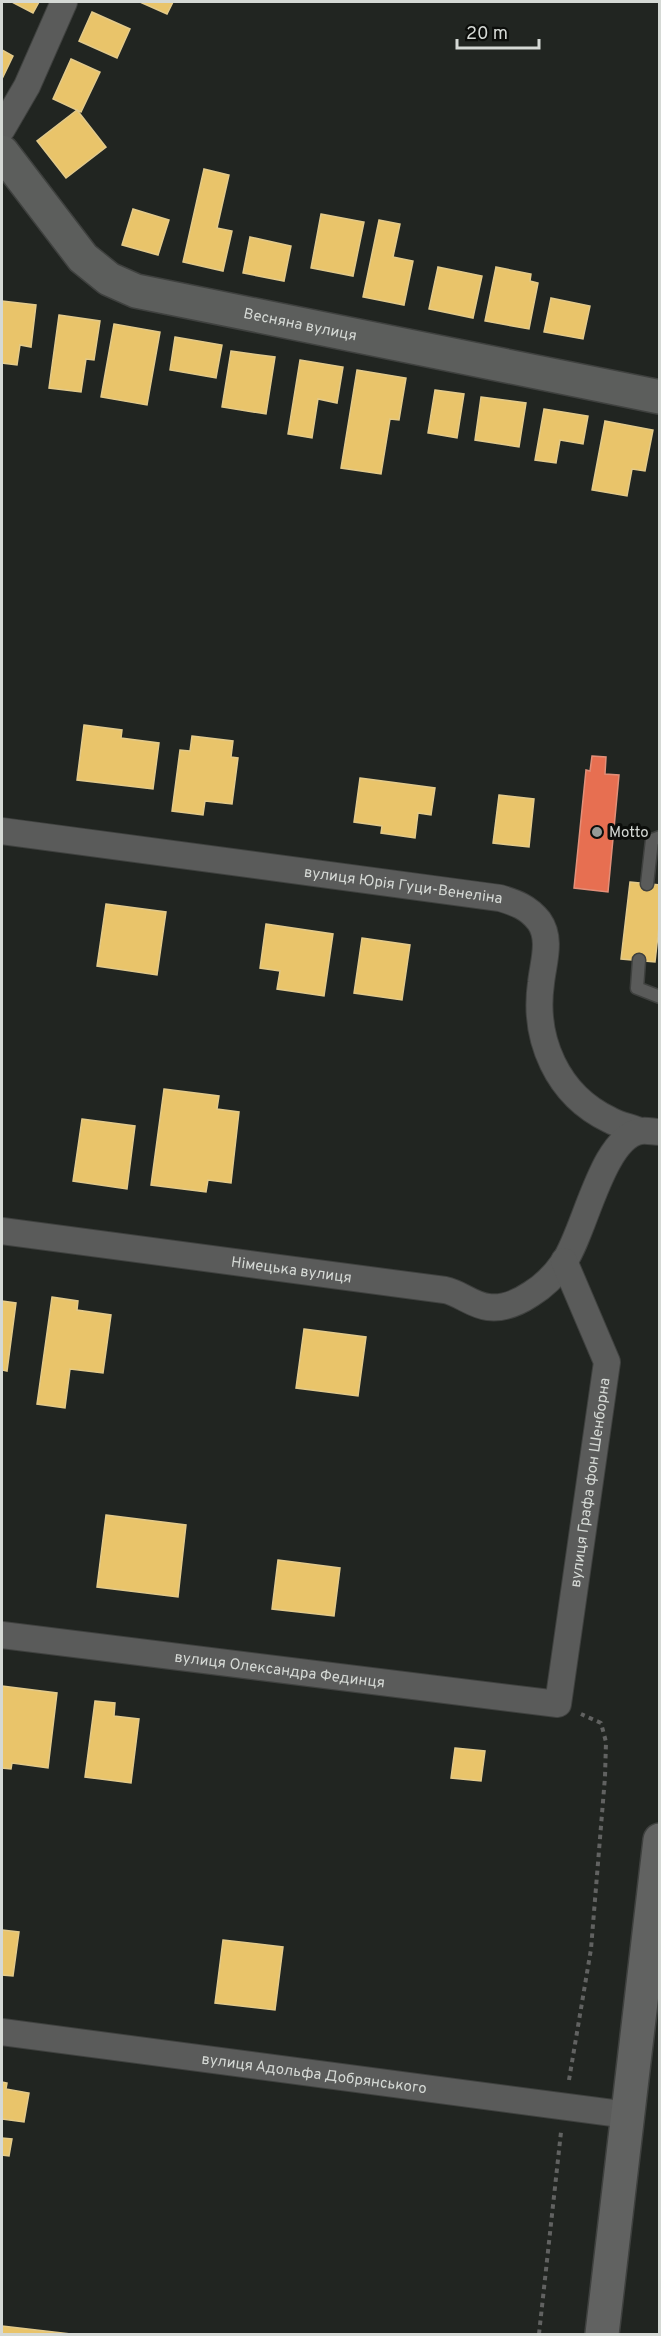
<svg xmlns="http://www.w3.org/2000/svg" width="661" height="2336" font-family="Overpass,sans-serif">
<rect width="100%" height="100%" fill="#212521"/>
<g fill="#e9c46a" stroke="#e3ca8a" stroke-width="1.5">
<path d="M12,2H39L33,13Z"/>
<path d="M140,2H173L167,14Z"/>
<path d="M92,12L130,29L117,58L79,41Z"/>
<path d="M2,50L13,56L2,79Z"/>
<path d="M71,59L100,72L81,112L53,99Z"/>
<path d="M77,110L106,147L66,178L37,141Z"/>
<path d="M204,169L229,175L217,228L232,231L223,271L183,262Z"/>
<path d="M133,209L169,220L158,255L122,245Z"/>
<path d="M321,214L364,222L353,276L311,268Z"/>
<path d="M379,220L400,224L393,257L413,261L404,305L363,297Z"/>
<path d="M250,237L291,246L284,281L243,273Z"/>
<path d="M438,267L482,276L473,318L429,309Z"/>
<path d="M496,267L531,274L530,281L538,283L529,329L485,321Z"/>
<path d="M551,298L590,306L583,339L544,332Z"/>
<path d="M2,301L36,305L31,347L20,345L17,365L2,363Z"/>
<path d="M59,315L100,321L94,360L86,359L81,392L49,388Z"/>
<path d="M114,324L160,332L147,405L101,397Z"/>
<path d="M175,337L222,345L216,378L170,370Z"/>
<path d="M231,351L275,357L266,414L222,407Z"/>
<path d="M300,360L343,367L337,403L318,399L312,438L288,434Z"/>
<path d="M357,370L406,378L399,420L390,419L381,474L341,468Z"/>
<path d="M435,390L464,394L457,438L428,433Z"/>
<path d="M481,397L526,403L519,447L475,440Z"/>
<path d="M544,409L588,416L583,444L560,440L556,463L535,460Z"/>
<path d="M605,421L653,430L645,471L632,469L627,496L592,490Z"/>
<path d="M84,725L122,730L121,738L159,743L153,789L77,780Z"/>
<path d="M192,736L233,741L231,757L238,758L232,804L205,801L203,815L172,811L180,750L190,751Z"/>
<path d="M360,778L435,788L431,815L418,813L415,838L381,833L382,826L354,822Z"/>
<path d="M499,795L534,799L529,847L493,843Z"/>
<path d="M630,882L660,885V917L655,962L621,959Z"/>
<path d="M106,904L166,912L157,975L97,966Z"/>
<path d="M266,924L333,934L324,996L277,989L280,971L260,968Z"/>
<path d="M362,938L410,945L402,1000L354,993Z"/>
<path d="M164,1089L219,1096L217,1109L239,1112L231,1183L208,1180L206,1192L151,1185Z"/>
<path d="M82,1119L135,1126L127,1189L73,1181Z"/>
<path d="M52,1297L78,1301L77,1310L111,1315L103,1373L70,1369L65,1408L37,1404Z"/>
<path d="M2,1301L16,1303L7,1371L2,1370Z"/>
<path d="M304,1329L366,1337L358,1396L296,1388Z"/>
<path d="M106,1515L186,1525L178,1597L97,1587Z"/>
<path d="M278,1560L340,1568L334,1616L272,1609Z"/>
<path d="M2,1686L57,1693L48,1768L12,1763L11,1769L2,1768Z"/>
<path d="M95,1701L115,1703L114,1716L139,1719L131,1783L85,1777Z"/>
<path d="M455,1748L485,1751L481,1781L451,1778Z"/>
<path d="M2,1930L19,1932L13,1976L2,1975Z"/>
<path d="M223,1940L283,1947L275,2010L215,2003Z"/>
<path d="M2,2082L7,2083L6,2089L29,2093L24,2122L2,2119V2121Z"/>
<path d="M2,2138L12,2139L9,2156L2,2155Z"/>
<path d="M2,2326L71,2334H2Z"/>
</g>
<path fill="#e76f51" stroke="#e28f79" stroke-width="1.5" d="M592,756L606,757L605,774L619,775L608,892L574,888L586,770L590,771Z"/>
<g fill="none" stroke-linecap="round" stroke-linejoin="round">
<defs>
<g id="lane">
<path d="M647,884L652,840L660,837"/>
<path d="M639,960L637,988L660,997"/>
</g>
<g id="street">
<path d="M2,129L27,86L64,2"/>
<path id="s1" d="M2,831L500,898C516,903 528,907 539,921C552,939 543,963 541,983C533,1039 557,1095 610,1120C619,1125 630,1127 640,1131"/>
<path id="s2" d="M2,1231L445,1290C460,1293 472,1305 488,1307C503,1309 519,1302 531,1294C544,1286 555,1275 564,1262C585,1232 602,1137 641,1131C647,1130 654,1132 660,1132"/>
<path id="s3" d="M2,1635L558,1704L607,1362L564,1261"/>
<path id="s4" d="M2,2032L628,2115"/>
</g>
<g id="secondary">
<path id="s5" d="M2,152L83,258L109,279L136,291L660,397"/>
</g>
<path id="highway" d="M602,2334L660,1840"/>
</defs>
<use href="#lane" stroke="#3f413f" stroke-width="15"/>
<use href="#street" stroke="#3f413f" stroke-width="28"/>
<use href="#secondary" stroke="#3f413f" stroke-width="36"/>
<use href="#highway" stroke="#3f413f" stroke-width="36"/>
<g stroke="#616261" stroke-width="4" stroke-dasharray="4.5 4.5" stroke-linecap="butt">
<path d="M569,2080L591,1949L605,1777L606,1742L601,1723L581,1714"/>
<path d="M539,2334L561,2132"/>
</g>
<use href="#lane" stroke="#5a5b5a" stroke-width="12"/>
<use href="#street" stroke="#5a5b5a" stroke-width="26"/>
<use href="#secondary" stroke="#5c5e5c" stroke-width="33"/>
<use href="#highway" stroke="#616261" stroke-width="33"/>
</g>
<circle fill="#969a96" stroke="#0c0e0b" stroke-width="2" cx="597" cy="832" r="6"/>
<g text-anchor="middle" stroke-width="6" stroke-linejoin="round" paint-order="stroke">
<g font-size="15" fill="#d5d9d5" stroke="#0c0e0b">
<text dy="5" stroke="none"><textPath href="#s5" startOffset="364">Весняна вулиця</textPath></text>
<text dy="5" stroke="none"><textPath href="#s1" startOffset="405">вулиця Юрія Гуци-Венеліна</textPath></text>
<text dy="5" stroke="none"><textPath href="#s2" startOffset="292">Німецька вулиця</textPath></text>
<text dy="5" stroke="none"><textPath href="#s3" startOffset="784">вулиця Графа фон Шенборна</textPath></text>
<text dy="5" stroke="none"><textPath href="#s3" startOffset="280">вулиця Олександра Фединця</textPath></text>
<text dy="5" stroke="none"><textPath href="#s4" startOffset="315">вулиця Адольфа Добрянського</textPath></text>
</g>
<g font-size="15" fill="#d5d9d5" stroke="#0c0e0b" text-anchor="start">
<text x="609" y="837">Motto</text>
</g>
</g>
<rect width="661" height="2336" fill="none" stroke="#d5d9d5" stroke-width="6"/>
<path d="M457 39v9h82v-9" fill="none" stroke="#d5d9d5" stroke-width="3"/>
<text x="466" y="39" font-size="18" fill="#d5d9d5" stroke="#0c0e0b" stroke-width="4.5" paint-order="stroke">20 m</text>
</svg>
